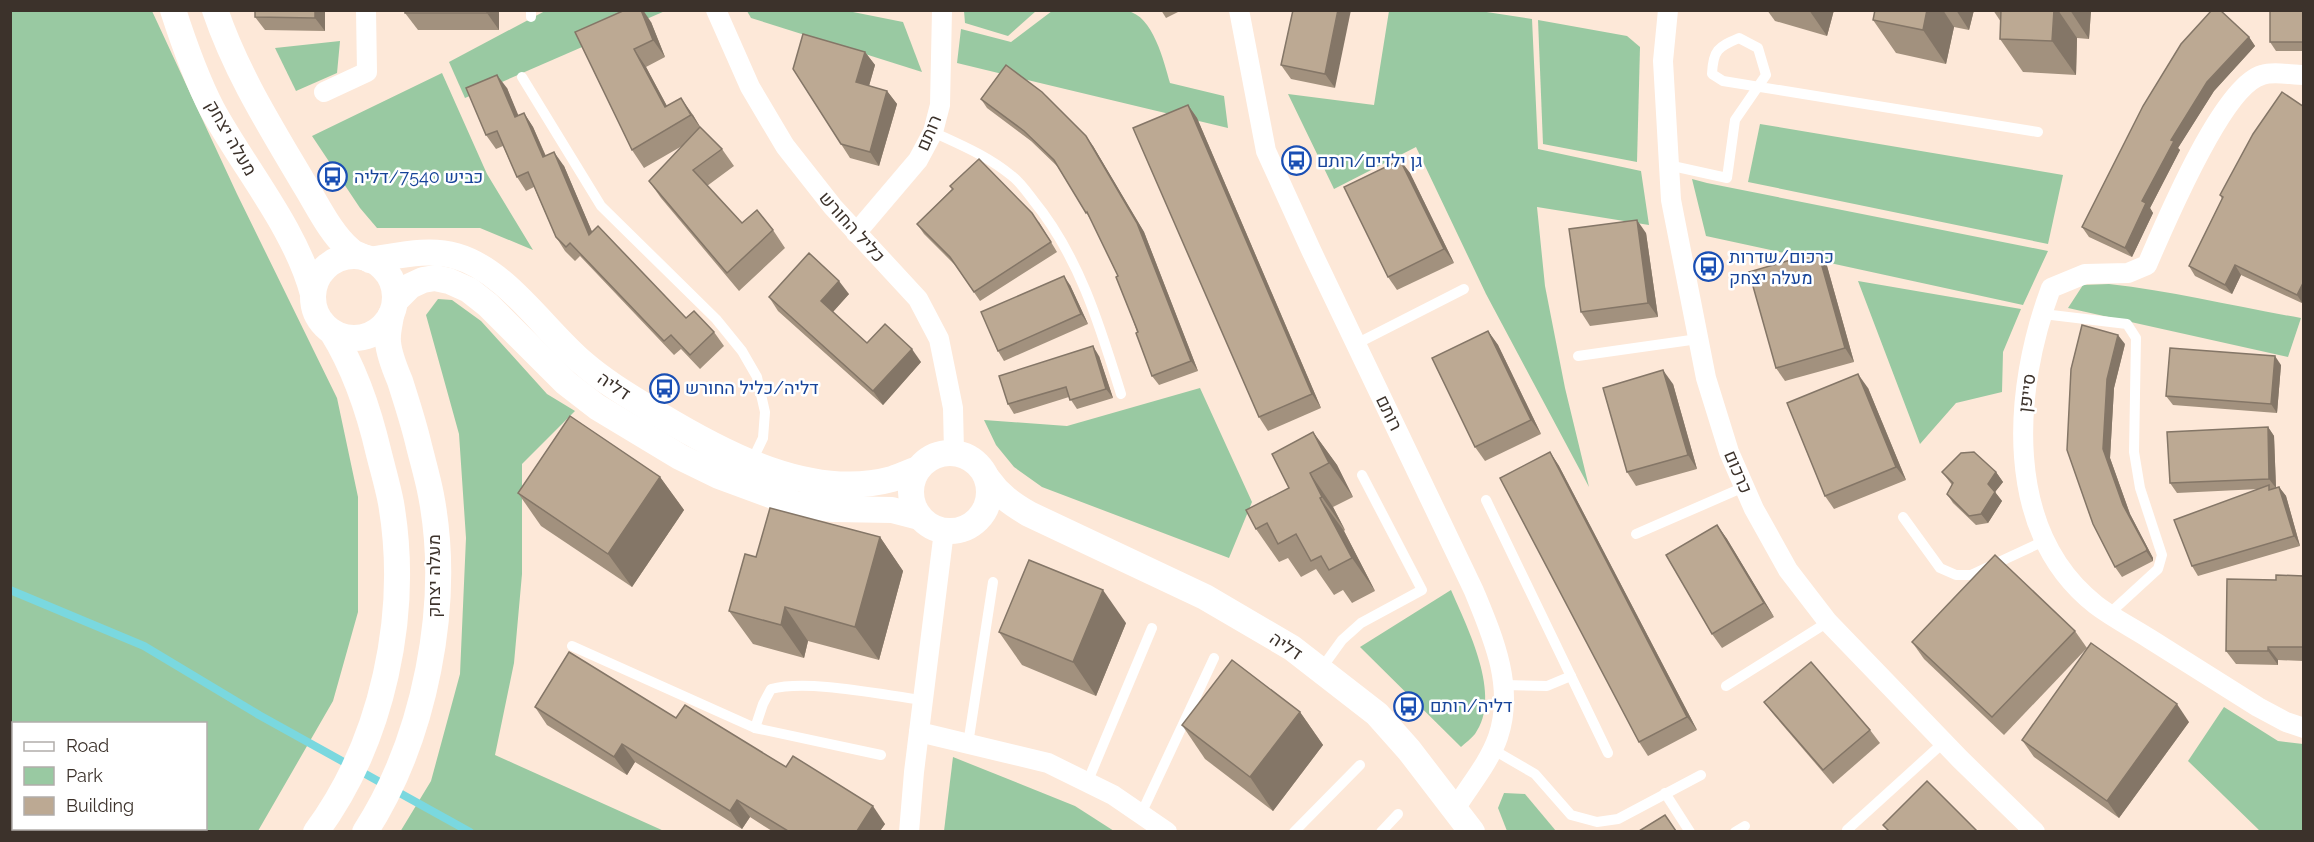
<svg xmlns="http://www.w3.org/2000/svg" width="2314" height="842" font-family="Raleway,Heebo,sans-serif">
<rect width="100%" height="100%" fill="#fde8d8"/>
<g fill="#99c9a2" fill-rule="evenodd">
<path d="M10,11H152L237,194L337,398L358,497V612L333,701L258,831H11ZM14,724H206V828H14Z"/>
<path d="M545,11H665L465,98L449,62Z"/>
<path d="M747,11H848L903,22L922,72L751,18Z"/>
<path d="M964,11V10L1036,11L1008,36L965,23Z"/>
<path d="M1052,11C1074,11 1106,7 1127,11C1153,15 1164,62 1170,83L1224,96L1228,128L957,63L961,29L1011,42Z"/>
<path d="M1389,11H1480L1532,19L1538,149L1641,171L1649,225L1537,207L1545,286L1565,388L1589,487L1486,294L1416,147L1334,189L1288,94L1374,105Z"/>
<path d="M1538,20L1627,36L1640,47L1637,162L1543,144Z"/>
<path d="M340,41L337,73L296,91L275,48Z"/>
<path d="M442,73L487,174L533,250L480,228H377L360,208L312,136Z"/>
<path d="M1760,124L2063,175L2048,244L1748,182Z"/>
<path d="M1692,179L1707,183L2048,251L2023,305L1706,236Z"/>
<path d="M1858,281L2021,309L2003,352L2002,392L1956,403L1920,444Z"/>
<path d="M2109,284C2173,291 2237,307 2301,318L2288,357L2068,308L2083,285Z"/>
<path d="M438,299L452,300L481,321L547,394L575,411L522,464V574L514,663L495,755L664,831L400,832L431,781L460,674L466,538L459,434L426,315Z"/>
<path d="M1200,388L1252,502L1229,558L1042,487L1014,467L996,445L984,420L1067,426Z"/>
<path d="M1451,590C1467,627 1503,696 1475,734C1471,739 1465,743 1461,747L1360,647Z"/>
<path d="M2224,707L2278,741L2303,744V831H2260L2188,761Z"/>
<path d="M953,757L1075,806L1114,831H944Z"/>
<path d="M1504,793L1525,794L1556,831H1507L1498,808Z"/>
</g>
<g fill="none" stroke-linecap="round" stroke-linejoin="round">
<path stroke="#7ad8df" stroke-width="8" d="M10,590L144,646L259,715L470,832"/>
<g stroke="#fff" stroke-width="10">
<path d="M531,10V17"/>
<path d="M522,77L601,206L716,319L742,351L757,377L765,412L763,438L752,461"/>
<path d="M933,132C961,145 988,156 1012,176C1020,182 1027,192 1033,200C1079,256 1100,326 1121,394"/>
<path d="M1668,165L1727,178L1735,120L1766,75L1758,48L1739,38C1718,47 1713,50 1712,74L1723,81L2038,132"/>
<path d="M2043,314L2127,324L2136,338L2134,452L2140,488L2162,555L2158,569L2110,613"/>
<path d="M1356,344L1464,289"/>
<path d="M1578,356L1698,339"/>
<path d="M1486,500L1608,753"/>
<path d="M1903,517L1940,568L1956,575H1971L2044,541"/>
<path d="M1636,534L1744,487"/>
<path d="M572,646L755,728L881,755"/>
<path d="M1321,669L1342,640L1361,623L1422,590L1362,475"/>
<path d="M1503,685L1547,686L1571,676"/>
<path d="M1726,686L1828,622"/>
<path d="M755,728L763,704L771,689C809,679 882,695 923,700"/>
<path d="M968,744L993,582"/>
<path d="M1492,749L1535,774L1571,815L1597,822L1618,819L1701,775"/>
<path d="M1087,783L1152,628"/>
<path d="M1665,793L1690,832"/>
<path d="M1141,814L1214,658"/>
<path d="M1847,830L1944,742"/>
<path d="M1294,832L1360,765"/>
<path d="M1381,832L1398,814"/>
<path d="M1735,832L1745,826"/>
</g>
<g stroke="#fff" stroke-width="20">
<path d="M716,10L750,87L785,146L833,207L918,299L939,339L953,408L954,452"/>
<path d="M1239,10L1266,151L1311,250L1474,591C1493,637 1515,687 1498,737C1489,763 1469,786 1455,809"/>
<path d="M1668,10L1663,61L1671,200L1706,378L1729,452L1754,509L1788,570L1828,622L1960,759L2035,832"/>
<path d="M2304,75C2291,75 2274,71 2262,75C2222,86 2164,226 2147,265L2128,273L2085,274L2051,288C2013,390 2002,531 2096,605C2113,618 2133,628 2150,639C2186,662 2222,684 2258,707L2286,722L2304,728"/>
<path d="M324,92L367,72L366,10"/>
<path d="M856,233L918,160L933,132L940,105L942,10"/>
<path d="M919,732L1048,763L1113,795L1167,832"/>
<path d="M909,832L914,772L944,531"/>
</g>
<g stroke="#fff" stroke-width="26">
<path d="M173,10C184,44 196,78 212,109C244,168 296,229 313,294"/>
<path d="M215,10C236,72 270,126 303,182C317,204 330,233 350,250C354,254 361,256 366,258"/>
<circle cx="354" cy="297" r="41"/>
<path d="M370,260C398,256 428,248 456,256C506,270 544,330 583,363C606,383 632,398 658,414C724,454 812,501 892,479C901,476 910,472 918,469"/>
<path d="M395,301L410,286L423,280L435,278L449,281L469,290L488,305L566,383L597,407L680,457L719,476L795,504L834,509L892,510L919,517"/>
<circle cx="950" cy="492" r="39"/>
<path d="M988,479C999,495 1012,504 1029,514L1205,597L1292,648L1377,714L1409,750L1472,832"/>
<path d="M316,832C383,741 410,614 391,503C388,487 383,470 379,454C369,411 355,369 332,332"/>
<path d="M365,832C425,739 452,604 431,495C428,479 423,462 419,446C414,424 407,403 400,381C395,369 389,355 388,342C387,333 390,324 391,315"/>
</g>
</g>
<g fill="#a2917e">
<path d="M325,10V31L265,30L255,17Z"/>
<path d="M405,10H499V30H418L405,13Z"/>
<path d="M1161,10H1182L1166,18Z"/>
<path d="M1293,10L1335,88L1291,79L1281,65Z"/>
<path d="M1767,10H1834L1827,36L1775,21Z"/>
<path d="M1875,10H1974L1969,30L1954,27L1946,64L1896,53L1873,20Z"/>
<path d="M1993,10H2091L2089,39L2077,38L2076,75L2023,72L2000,39L2001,22Z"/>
<path d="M2304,10V51H2276L2270,42Z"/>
<path d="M651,22L665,57L646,67L667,106L693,115L700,127L722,149L734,166L707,186L742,223L773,230L785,248L739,291L661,198L649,181L682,146L644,168L632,150L575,32Z"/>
<path d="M2249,37L2255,46L2214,91L2178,148L2180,150L2150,208L2153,213L2132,257L2089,237L2082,227Z"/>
<path d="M865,52L875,65L869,86L887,91L897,104L879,166L850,158L841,144Z"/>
<path d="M507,88L518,116L524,113L533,127L546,156L564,166L592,232L686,318L714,332L724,346L700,369L681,349L674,355L580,256L575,261L565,251L556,237L534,187L526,191L517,177L503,146L496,149L486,135Z"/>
<path d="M981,99L1093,146L1144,232L1198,371L1159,385L1152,376L1118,276L1092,222L1058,167L1031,141L987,108Z"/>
<path d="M1188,105L1197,118L1321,408L1268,431L1259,417Z"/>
<path d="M2304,107V304L2241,275L2232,294L2195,276L2189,266L2222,199L2220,195Z"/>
<path d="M1400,160L1410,173L1454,263L1397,290L1388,277Z"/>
<path d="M950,186L1039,222L1057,252L980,301L956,266L924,234L917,224L952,189Z"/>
<path d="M1646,233L1658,317L1590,326L1581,312Z"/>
<path d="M1818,252L1827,266L1854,362L1785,381L1776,368Z"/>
<path d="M1070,285L1088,324L1004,361L998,351Z"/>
<path d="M849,294L833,312L867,343L921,362L883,405L778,311L769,297Z"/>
<path d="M1488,331L1498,345L1541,434L1485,461L1475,447Z"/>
<path d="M2125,344L2114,388L2110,458L2130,514L2153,558V561L2122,577L2115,567L2067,450Z"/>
<path d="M1099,356L1113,398L1077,409L1069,397L1014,414L1008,404Z"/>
<path d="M2281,365L2277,413L2173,405L2166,396Z"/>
<path d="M1673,384L1697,469L1636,486L1627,472Z"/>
<path d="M1868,388L1906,480L1834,509L1825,496Z"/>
<path d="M2268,427L2274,436L2276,488L2279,487L2286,496L2300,546L2198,576L2192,566L2259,489L2177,493L2170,483Z"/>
<path d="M1313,432L1337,465L1353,497L1333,507L1345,530L1344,531L1375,591L1352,603L1343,590L1334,595L1316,569L1301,577L1288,558L1279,562L1256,529L1289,488Z"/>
<path d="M1550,452L1559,466L1697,730L1648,756L1639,742Z"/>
<path d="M1942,472H1996L2003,482L1995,492L2002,501L1988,523L1976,525L1953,503L1947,494L1952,485Z"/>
<path d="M660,477L684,510L632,587L541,526L518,493Z"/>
<path d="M1717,525L1727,539L1774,617L1722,648L1712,634Z"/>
<path d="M880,537L903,571L879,660L808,641L804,658L753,644L729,611L756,557Z"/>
<path d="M2304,576V661L2278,660V665L2236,664L2226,651L2276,580Z"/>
<path d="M1126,623L1096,696L1022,665L999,632Z"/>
<path d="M2075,631L2087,648L2004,735L1924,659L1912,642Z"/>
<path d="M1764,702L1870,730L1880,743L1833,784L1774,715Z"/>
<path d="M535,707L786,767L885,824L880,831H772L750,817L742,829L635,762L627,775L547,725Z"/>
<path d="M1300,712L1323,745L1273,811L1205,759L1182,725Z"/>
<path d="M2189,722L2119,818L2034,757L2022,740Z"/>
</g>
<g fill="#847667">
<path d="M315,10H325V31L315,18Z"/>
<path d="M487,10H499V30L487,13Z"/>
<path d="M641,10H643L651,22L665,57L653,40Z"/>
<path d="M1338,10H1351L1335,88L1325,74Z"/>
<path d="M1809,10H1834L1827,36Z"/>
<path d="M1927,10H1943L1954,27L1946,64L1923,30Z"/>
<path d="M1956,10H1974L1969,30Z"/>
<path d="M2054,10H2058L2077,38L2076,75L2052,41Z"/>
<path d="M2070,10H2091L2089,39Z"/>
<path d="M2249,37L2255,46L2214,91L2178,148L2180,150L2150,208L2153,213L2132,257L2125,248L2142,201L2171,140L2207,82Z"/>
<path d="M634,49L646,67L677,125L665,107Z"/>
<path d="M865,52L875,65L866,96L856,82Z"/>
<path d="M497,75L507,88L525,131L515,117Z"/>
<path d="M887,91L897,104L879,166L870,152Z"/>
<path d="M681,98L693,115L704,133L691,115Z"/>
<path d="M1188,105L1197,118L1321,408L1312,394Z"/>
<path d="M524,113L533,127L552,171L543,157Z"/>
<path d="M1086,136L1093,146L1144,232L1198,371L1191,361Z"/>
<path d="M554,152L564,166L599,248L589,235Z"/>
<path d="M1400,160L1410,173L1454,263L1444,249Z"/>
<path d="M1637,220L1646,233L1658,317L1648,303Z"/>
<path d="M1818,252L1827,266L1854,362L1845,348Z"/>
<path d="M2235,265L2241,275L2232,294L2225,285Z"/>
<path d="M1064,276L1070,285L1088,324L1081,314Z"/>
<path d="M839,281L849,294L830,315L821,301Z"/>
<path d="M2304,281L2303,304L2297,295Z"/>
<path d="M1488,331L1498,345L1541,434L1531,420Z"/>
<path d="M2118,335L2125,344L2114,388L2110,458L2130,514L2153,558V561L2146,551L2123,505L2103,449L2107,379Z"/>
<path d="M1093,346L1099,356L1113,398L1106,389Z"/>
<path d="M912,349L921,362L883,405L873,391Z"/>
<path d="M2275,356L2281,365L2277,413L2271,404Z"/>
<path d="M1663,370L1673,384L1697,469L1688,455Z"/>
<path d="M1858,374L1868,388L1906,480L1896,467Z"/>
<path d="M2268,427L2274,436L2276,488L2269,479Z"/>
<path d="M1313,432L1337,465L1353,497L1329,463Z"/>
<path d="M1550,452L1559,466L1697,730L1687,717Z"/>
<path d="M1996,472L2003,482L1995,492L2002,501L1988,523L1981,514L1988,484Z"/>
<path d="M1310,473L1333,507L1345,530L1322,497Z"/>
<path d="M660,477L684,510L632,587L608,554Z"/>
<path d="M2279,487L2286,496L2300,546L2294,536Z"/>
<path d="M1320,498L1344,531L1375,591L1352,558Z"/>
<path d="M1717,525L1727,539L1774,617L1764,603Z"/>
<path d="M880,537L903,571L879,660L855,627Z"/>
<path d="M1103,590L1126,623L1096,696L1073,662Z"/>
<path d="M785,607L808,641L804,658L781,625Z"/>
<path d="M2268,647L2278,660V665L2268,651Z"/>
<path d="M2177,704L2189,722L2119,818L2107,801Z"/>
<path d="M1300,712L1323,745L1273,811L1250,777Z"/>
<path d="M622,744L635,762L627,775L614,757Z"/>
<path d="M737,800L750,817L742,829L730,811Z"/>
<path d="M873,806L885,824L880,831H857Z"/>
</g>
<g fill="#bca993" stroke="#847667" stroke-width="1.5">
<path d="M255,10H315V18L255,17Z"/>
<rect x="405" y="10" width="82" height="3"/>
<path d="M625,10H641L653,40L634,49L665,107L681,98L691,115L632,150L575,32Z"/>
<path d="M1293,10H1338L1325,74L1281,65Z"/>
<path d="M1875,10H1927L1923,30L1873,20Z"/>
<path d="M2001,10H2054L2052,41L2000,39Z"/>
<path d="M2212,10H2220L2249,37L2207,82L2171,140L2174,141L2142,201L2146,203L2125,248L2082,227L2143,106L2181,44Z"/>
<rect x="2270" y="10" width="34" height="32"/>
<path d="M803,34L865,52L856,82L887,91L870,152L841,144L793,69Z"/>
<path d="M1006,65L1042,92L1086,136L1137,223L1191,361L1152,376L1136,333L1138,332L1116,277L1118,276L1087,212L1086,213L1054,160L1024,131L981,99Z"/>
<path d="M497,75L515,117L524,113L543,157L554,152L589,235L598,226L686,318L694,311L714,332L690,355L671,335L664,341L570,243L566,247L556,237L528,172L517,177L497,131L486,135L466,88Z"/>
<path d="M2282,92L2304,107V281L2297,295L2235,265L2225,285L2189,266L2223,197L2220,195L2253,134Z"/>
<path d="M1188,105L1312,394L1259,417L1133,128Z"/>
<path d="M700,127L722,149L693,170L742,223L757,210L773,230L727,273L649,181Z"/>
<path d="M979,159L1032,213L1051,242L974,292L950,257L917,224L953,189L950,186Z"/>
<path d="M1400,160L1444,249L1388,277L1344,187Z"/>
<path d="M1637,220L1648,303L1581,312L1569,229Z"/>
<path d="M1818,252L1845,348L1776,368L1749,272Z"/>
<path d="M809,253L839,281L821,301L867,343L885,324L912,349L873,391L769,297Z"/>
<path d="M1064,276L1081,314L998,351L981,312Z"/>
<path d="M2082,325L2118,335L2107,379L2103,449L2123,505L2147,549L2146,551L2115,567L2093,524L2067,450L2071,369Z"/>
<path d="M1488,331L1531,420L1475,447L1432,358Z"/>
<path d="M1093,346L1106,389L1070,400L1066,387L1008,404L999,376Z"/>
<path d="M2170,348L2275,356L2271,404L2166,396Z"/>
<path d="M1663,370L1688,455L1627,472L1603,388Z"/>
<path d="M1858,374L1896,467L1825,496L1787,403Z"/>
<path d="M570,416L660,477L608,554L518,493Z"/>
<path d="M2268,427L2269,479L2170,483L2167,432Z"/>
<path d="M1313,432L1329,463L1310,473L1322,497L1320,498L1352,558L1329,570L1321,556L1311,561L1296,534L1278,544L1267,523L1256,529L1246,510L1289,488L1272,454Z"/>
<path d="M1550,452L1687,717L1639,742L1500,478Z"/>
<path d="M1974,452L1996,472L1988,484L1995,492L1981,514L1969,516L1947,494L1953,483L1942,472L1961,453Z"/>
<path d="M2269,485V490L2279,487L2294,536L2192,566L2174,520Z"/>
<path d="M770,508L880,537L855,627L785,607L781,625L729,611L745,554L756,557Z"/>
<path d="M1717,525L1764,603L1712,634L1666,555Z"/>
<path d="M1995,555L2075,631L1992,717L1912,642Z"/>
<path d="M1029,560L1103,590L1073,662L999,632Z"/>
<path d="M2276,575L2304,576V647H2268V651H2226L2227,579L2276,580Z"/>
<path d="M2091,643L2177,704L2107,801L2022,740Z"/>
<path d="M569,652L676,718L685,705L786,767L793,756L873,806L857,831H788L737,800L730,811L622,744L614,757L535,707Z"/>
<path d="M1232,660L1300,712L1250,777L1182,725Z"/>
<path d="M1811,662L1870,730L1823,770L1764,702Z"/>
<path d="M1927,781L1977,831H1889L1883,825Z"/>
<path d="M1665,815L1676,831H1639Z"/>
</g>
<defs>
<symbol id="bus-ring" viewBox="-11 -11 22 22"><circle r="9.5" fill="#fff" stroke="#1a4fb4" stroke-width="1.5"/><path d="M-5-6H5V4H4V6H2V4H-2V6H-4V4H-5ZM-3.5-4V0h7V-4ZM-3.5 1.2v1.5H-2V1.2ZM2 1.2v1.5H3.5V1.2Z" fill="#1a4fb4"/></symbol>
</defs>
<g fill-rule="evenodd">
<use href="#bus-ring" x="1280" y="144" width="33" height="33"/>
<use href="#bus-ring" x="316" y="160" width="33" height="33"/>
<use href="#bus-ring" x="1692" y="250" width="33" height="33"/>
<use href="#bus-ring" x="648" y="372" width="33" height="33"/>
<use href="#bus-ring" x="1392" y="690" width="33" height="33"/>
</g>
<g text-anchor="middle" stroke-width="5" stroke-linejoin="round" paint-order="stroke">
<g font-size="18" fill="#3c322b" stroke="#fff">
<text transform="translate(929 133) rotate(-67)" y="6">רותם</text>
<text transform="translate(231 138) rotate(60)" y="6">מעלה יצחק</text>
<text transform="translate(852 227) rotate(48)" y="6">כליל החורש</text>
<text transform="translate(614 386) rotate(34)" y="6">דליה</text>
<text transform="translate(2027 393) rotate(-83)" y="6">סייפן</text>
<text transform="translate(1389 413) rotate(64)" y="6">רותם</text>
<text transform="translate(1738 472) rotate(67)" y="6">כרכום</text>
<text transform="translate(434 576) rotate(-90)" y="6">מעלה יצחק</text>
<text transform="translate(1286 646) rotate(34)" y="6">דליה</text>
</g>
<g font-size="18" fill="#164399" stroke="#fff" text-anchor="start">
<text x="1317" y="167">גן ילדים/רותם</text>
<text x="354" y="183">כביש 7540/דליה</text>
<text x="1729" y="263">כרכום/שדרות<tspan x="1729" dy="21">מעלה יצחק</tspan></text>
<text x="685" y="394">דליה/כליל החורש</text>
<text x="1430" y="712">דליה/רותם</text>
</g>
</g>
<rect width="2314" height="842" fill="none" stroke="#3c322b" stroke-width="24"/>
<rect x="12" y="722" width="195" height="108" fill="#ffffff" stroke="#b1adaa" stroke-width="1.5"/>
<rect x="24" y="742" width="30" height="9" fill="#ffffff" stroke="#b1adaa" stroke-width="1.5"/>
<text x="66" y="752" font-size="18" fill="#3c322b">Road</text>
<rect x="24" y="767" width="30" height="18" fill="#99c9a2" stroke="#b1adaa" stroke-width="1.5"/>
<text x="66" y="782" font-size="18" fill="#3c322b">Park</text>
<rect x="24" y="797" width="30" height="18" fill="#bca993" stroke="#b1adaa" stroke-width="1.5"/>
<text x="66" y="812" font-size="18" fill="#3c322b">Building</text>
</svg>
